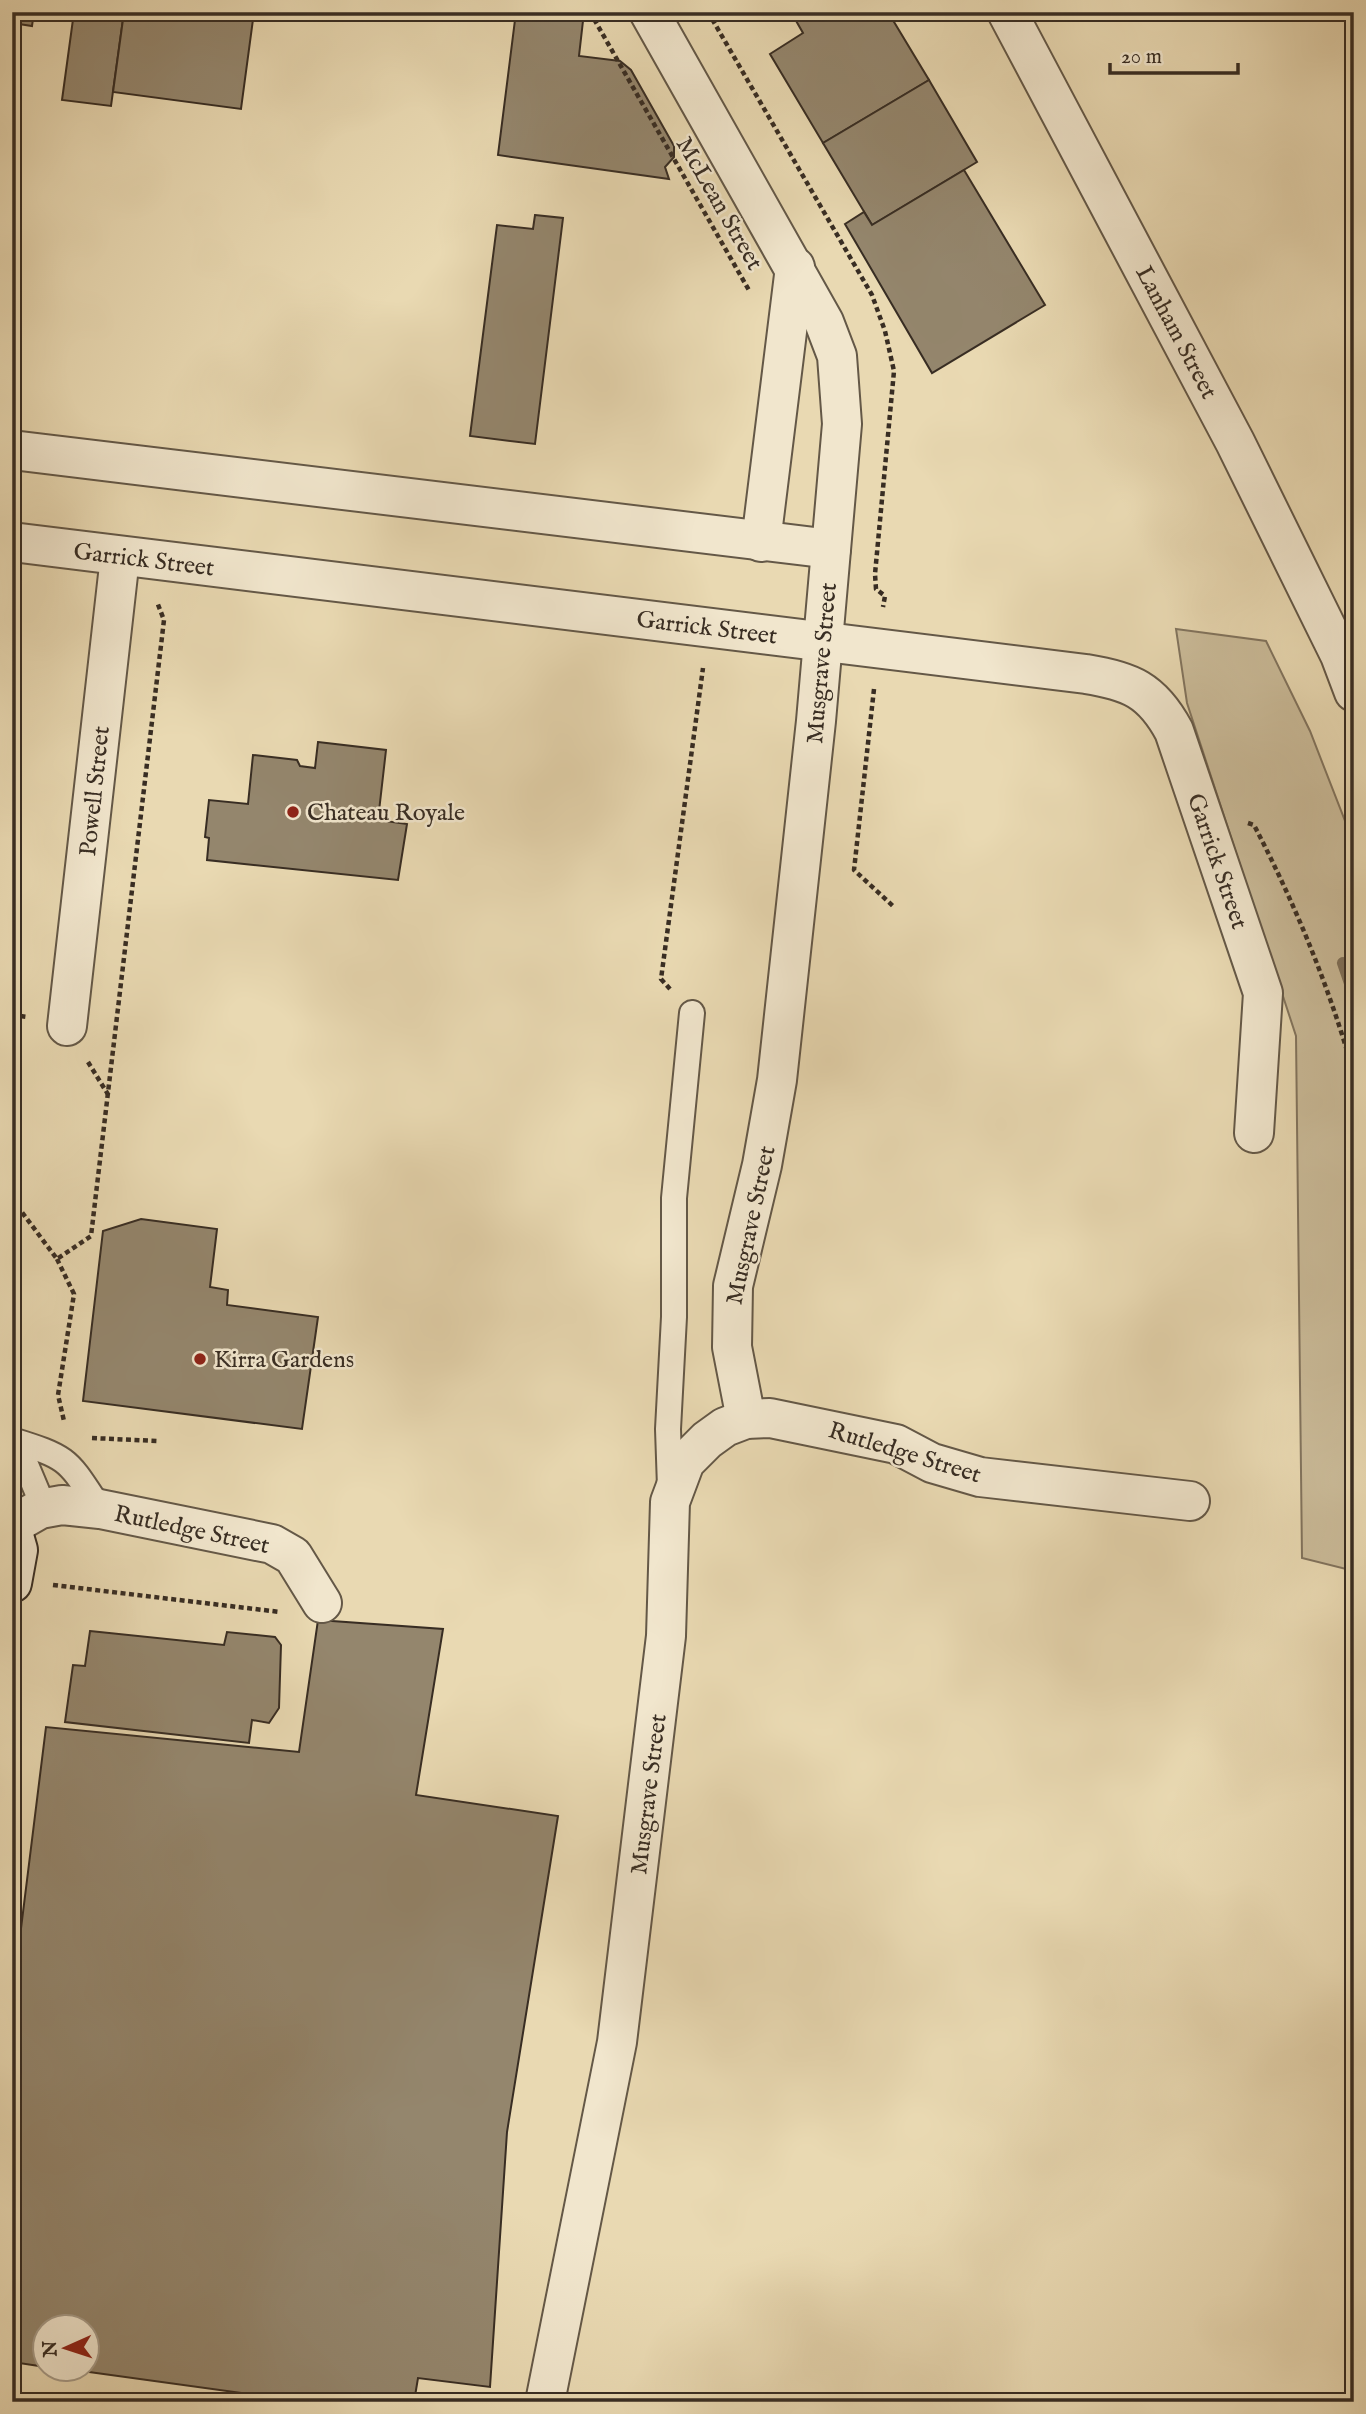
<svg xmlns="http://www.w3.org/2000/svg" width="1366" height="2414" font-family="'IM FELL English',serif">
<rect width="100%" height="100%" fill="#e9d9b2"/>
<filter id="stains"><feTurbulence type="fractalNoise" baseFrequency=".00286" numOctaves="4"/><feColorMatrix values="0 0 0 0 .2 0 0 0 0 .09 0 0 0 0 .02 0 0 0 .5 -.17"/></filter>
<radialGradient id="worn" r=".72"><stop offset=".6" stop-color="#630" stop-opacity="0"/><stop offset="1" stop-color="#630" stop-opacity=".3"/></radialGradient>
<path fill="#cbbc9a" stroke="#82745e" stroke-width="2" d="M1176,629L1266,641L1310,731L1354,844V1571L1302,1558L1296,1036L1187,703Z"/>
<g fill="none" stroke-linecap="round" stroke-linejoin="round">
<path stroke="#7e715b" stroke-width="12" d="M1343,963L1354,995"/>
</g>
<g fill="#94866d" stroke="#382d23" stroke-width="2">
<path d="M12,12H34L32,26L12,23Z"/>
<path d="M74,12H124L111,106L62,100Z"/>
<path d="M124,12H254L241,109L113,92Z"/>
<path d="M516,12H584L579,56L620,61L631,70L674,146V157L665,167L669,179L498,155Z"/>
<path d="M791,12H888L929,80L823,143L770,54L803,33Z"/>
<path d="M929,80L977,162L872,225L823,143Z"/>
<path d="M964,170L1045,305L932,373L845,224L864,212L872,225Z"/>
<path d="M535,215L563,218L535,444L470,436L497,225L533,229Z"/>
<path d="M318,742L386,750L378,820L407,824L398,880L207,860L209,838L205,837L209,800L248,804L253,755L297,760L300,766L315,768Z"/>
<path d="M141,1219L217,1229L210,1287L228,1290L227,1305L318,1317L302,1429L83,1401L103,1231Z"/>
<path d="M318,1620L443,1629L416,1795L558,1816L507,2132L490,2387L418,2378L414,2402H307L60,2368H88V2326H46V2367L12,2362V2001L46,1727L299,1752Z"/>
<path d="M90,1631L224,1645L227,1632L275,1637L281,1645L279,1708L269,1723L252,1720L249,1743L65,1722L73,1665L85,1666Z"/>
</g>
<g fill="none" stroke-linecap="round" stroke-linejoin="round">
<defs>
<g id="lane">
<path d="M12,1440C70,1458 67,1459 100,1509"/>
<path d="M12,1447L26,1465L44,1508"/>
<path d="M670,1487L668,1429L674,1317V1198L692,1013"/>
</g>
<g id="street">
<path d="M649,12L824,322L837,356L842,424L816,721L777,1080L762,1165L733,1286L732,1347L746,1419"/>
<path d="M1007,12L1235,442L1340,655L1354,692"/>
<path d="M12,450L831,549"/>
<path d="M12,542L1086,674C1130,681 1152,690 1174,731L1263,993L1254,1133"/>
<path d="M761,542L795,267"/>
<path d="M67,1026L120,557"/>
<path d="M12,1525L40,1509L62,1505L100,1509L272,1544L293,1556L322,1603"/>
<path d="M545,2402L617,2042L666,1636L670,1502L685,1462L707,1440L725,1427L746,1419L770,1418L896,1444L932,1463L980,1477L1190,1501"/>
</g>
<path id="secondary" d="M12,1529L18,1550L12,1583"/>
</defs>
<use href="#lane" stroke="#645847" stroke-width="28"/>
<use href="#street" stroke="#645847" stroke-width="42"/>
<use href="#secondary" stroke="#382d23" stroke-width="42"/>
<g stroke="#382d23" stroke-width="4.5" stroke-dasharray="5 3.5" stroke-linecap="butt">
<path d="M590,12L750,292"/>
<path d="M708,12L872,295L885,331L894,371L875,574L876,589L885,596L883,607"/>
<path d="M874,689L854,870L893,906"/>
<path d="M1248,823L1254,825C1295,904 1330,988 1354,1075"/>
<path d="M670,989L661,979L703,668"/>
<path d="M12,1015L28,1017"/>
<path d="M88,1062L109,1096"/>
<path d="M12,1199L57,1259L91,1236L164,620L157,602"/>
<path d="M57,1259L74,1294L58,1395L64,1421"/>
<path d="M92,1438L157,1441"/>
<path d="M53,1585L280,1612"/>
</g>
<use href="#lane" stroke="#f1e6cd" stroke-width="24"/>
<use href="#street" stroke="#f1e6cd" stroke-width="38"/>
<use href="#secondary" stroke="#f1e6cd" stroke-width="38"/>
</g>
<g fill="#8f2418" stroke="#f1e6cd" stroke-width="2.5">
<circle cx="293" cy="812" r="7"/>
<circle cx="200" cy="1359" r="7"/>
</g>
<g text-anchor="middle" stroke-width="5" stroke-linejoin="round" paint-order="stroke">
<g font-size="24" fill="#382d23" stroke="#f1e6cd">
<text transform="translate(720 203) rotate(60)" y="8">McLean Street</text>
<text transform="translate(1177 332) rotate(62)" y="8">Lanham Street</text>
<text transform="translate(144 559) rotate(7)" y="8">Garrick Street</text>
<text transform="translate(707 627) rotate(7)" y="8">Garrick Street</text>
<text transform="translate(821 663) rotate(-85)" y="8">Musgrave Street</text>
<text transform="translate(94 791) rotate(-84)" y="8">Powell Street</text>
<text transform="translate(1218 861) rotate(71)" y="8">Garrick Street</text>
<text transform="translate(750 1225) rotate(-78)" y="8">Musgrave Street</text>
<text transform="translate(905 1452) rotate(17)" y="8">Rutledge Street</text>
<text transform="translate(192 1529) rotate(12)" y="8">Rutledge Street</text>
<text transform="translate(648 1794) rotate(-83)" y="8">Musgrave Street</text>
</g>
<g font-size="24" fill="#382d23" stroke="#f1e6cd" text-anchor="start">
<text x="307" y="820">Chateau Royale</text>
<text x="214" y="1367">Kirra Gardens</text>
</g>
</g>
<rect width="1366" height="2414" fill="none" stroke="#e9d9b2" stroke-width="42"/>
<rect x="14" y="14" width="1338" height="2386" fill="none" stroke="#382d23" stroke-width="3.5"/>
<rect x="21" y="21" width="1324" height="2372" fill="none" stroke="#382d23" stroke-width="2"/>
<g transform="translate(66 2348) rotate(267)"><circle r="33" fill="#f1e6cd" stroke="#a79c89" stroke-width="2"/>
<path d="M0-5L12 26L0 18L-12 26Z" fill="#8f2418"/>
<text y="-10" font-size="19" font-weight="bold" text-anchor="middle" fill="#382d23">N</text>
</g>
<path d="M1110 63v10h128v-10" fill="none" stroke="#382d23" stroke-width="3.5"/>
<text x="1121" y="63" font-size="21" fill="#382d23" stroke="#f1e6cd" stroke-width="5" paint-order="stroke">20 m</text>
<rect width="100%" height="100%" filter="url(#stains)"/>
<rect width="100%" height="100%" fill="url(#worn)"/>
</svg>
